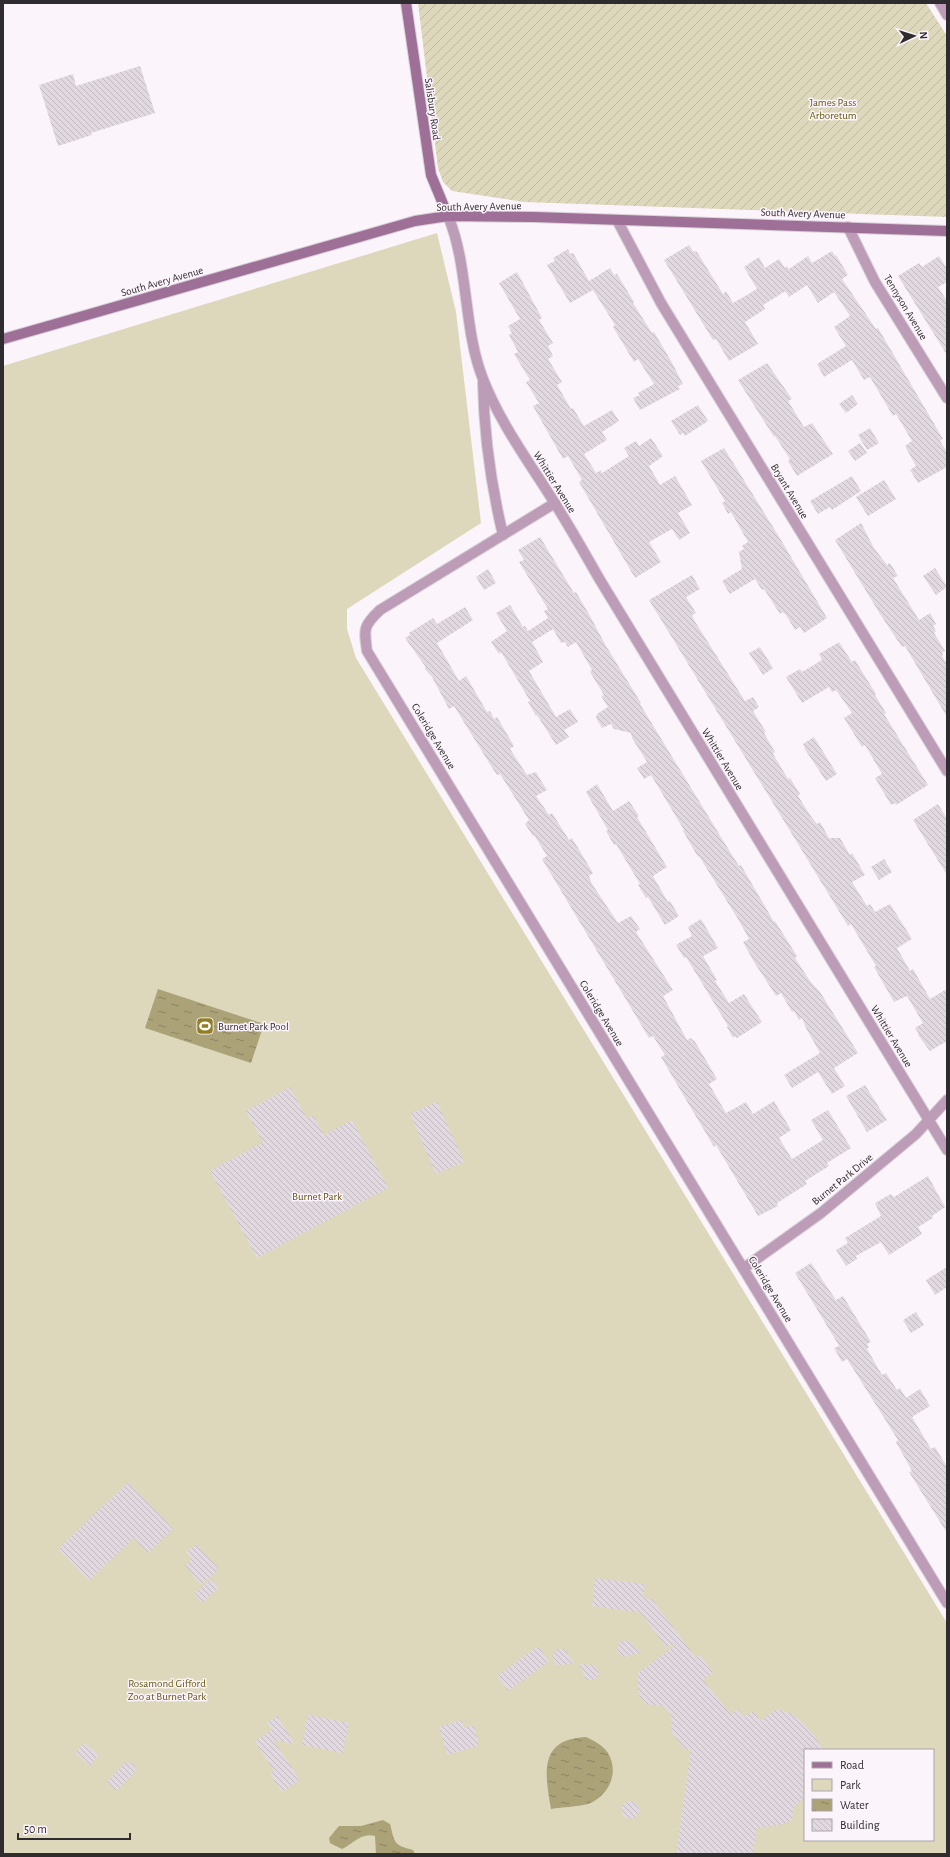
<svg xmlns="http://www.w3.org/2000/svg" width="950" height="1857" font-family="'Alegreya Sans',sans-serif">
<defs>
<pattern id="garden-furrows" width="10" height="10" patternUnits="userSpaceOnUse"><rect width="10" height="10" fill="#ddd7bb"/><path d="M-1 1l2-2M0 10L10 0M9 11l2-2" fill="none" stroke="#beb9a1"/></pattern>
<pattern id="water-ripples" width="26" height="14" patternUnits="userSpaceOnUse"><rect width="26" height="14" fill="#aba278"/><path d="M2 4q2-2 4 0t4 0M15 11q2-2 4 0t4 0" fill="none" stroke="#8c8463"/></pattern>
<pattern id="building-back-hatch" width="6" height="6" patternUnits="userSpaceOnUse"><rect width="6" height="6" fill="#e1d9df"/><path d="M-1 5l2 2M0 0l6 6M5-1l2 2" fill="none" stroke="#c1bac0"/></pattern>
</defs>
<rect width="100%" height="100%" fill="#fcf4fb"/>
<path fill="#ddd7bb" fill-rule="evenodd" d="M437,233L456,312L481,523L347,609V629L356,658L947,1623V1854H3V366ZM805,1750H933V1840H805Z"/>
<path fill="url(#garden-furrows)" d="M418,3H926L947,36V217L524,202L452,191L443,182L438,168Z"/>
<g fill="url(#water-ripples)">
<path d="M158,989L264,1024L251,1063L145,1028Z"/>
<path d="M586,1737C594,1741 603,1745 608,1753C620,1773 608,1797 588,1804C576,1807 563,1807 551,1809C545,1774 538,1739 586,1737Z"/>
<path d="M383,1820L390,1824C395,1843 393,1845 413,1850L415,1854H376L375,1836C361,1832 353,1844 342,1849L330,1843L329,1838L339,1826H361Z"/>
</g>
<g fill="url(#building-back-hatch)">
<path d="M140,66L155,113L91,133L92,135L58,146L39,85L73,74L76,86Z"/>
<path d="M689,245L693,251L697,252L723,294L726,291L733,303L757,289L744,267L759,257L765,268L779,259L785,268L787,266L789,269L808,256L812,263L832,251L835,256L836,255L848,275L842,279L876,329L878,328L943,439L940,441L947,452V467L918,483L910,470L916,466L905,446L912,441L896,414L893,416L870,377L864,380L852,360L824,377L817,364L846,346L834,327L850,316L834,292L818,303L807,285L789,297L786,292H784L763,305L765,309L745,322L758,344L729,361L716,339L713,340L664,260Z"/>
<path d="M568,249L570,254L573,253L589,281L610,268L614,275L617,274L634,302L633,303L652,333L654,332L671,361L683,384L678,386L680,389L640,410L633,398L640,395L638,393L654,384L638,359L634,362L613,327L615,325L593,290L570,303L547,265L555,261L553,258Z"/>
<path d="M939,256L947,269V282L938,287L947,301V355L898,276L919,263L922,267Z"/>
<path d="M517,272L542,318L539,320L553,343L548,346L553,356L548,359L562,382L557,385L571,409L573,408L584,426L612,410L619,421L602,432L607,440L584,454L596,473L601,470L602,473L629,456L624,448L636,441L639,446L651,438L663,456L649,466L660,485L675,476L692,505L678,513L690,533L679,540L672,529L649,542L661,562L635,578L579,482L582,480L568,456L563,459L533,406L539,403L526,382L530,380L514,354L518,352L509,335L512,333L508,326L520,319L499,283Z"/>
<path d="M767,363L792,399L788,401L804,427L812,423L833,454L797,476L788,461L790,459L775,436L774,437L738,380Z"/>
<path d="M852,395L858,404L846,413L839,404Z"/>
<path d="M698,405L708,421L685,436L683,433L680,435L671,421Z"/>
<path d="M870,428L879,443L867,450L858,435Z"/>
<path d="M860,443L867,453L855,461L848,451Z"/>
<path d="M724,448L778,535L827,618L804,633L800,627L795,630L786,615L782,612L780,614L764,589L762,590L755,579L730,594L722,581L742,569L739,552L744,549L742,546L748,542L731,512L728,514L722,503L725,501L701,461Z"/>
<path d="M852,476L861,491L832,510L830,507L818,514L810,501Z"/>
<path d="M884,480L896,499L868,516L856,497Z"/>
<path d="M861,523L874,548L887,565L890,563L898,576L893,578L919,620L930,613L936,624L933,626L936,631L934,633L945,651L942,653L943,655L942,656L947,664V717L905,646L902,647L880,614L835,540Z"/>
<path d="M540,537L574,593L576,592L590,616L606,646L641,703L640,704L724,842L739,866L741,865L774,922L775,921L797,956L795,958L810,981L820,992L858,1053L834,1068L845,1086L832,1094L818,1072L792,1088L784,1075L820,1053L806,1028L802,1018L799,1020L794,1011L792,1012L781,993L776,996L754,962L743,942L749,939L738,919L699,856L698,857L683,831L684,830L651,775L644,779L637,768L647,762L632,738L631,733L614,729L611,724L602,728L596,718L597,714L608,707L601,696L604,695L590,672L592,670L576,642L568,647L565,642L561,643L553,629L532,642L543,662L529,671L532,676L556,717L570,709L578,722L564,730L569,737L556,745L537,715L536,716L528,702L530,701L501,652L499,654L491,642L507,631L496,613L510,605L523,627L525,626L528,631L548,618L544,611L548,609L519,562L524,560L518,550Z"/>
<path d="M935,568L947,587L936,595L923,576Z"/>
<path d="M488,569L496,583L484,590L476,577Z"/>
<path d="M692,575L700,589L686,597L696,613L692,615L694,620L745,701L753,697L759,707L753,711L766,732L764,733L775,752L773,754L788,779L790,778L800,794L798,796L812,818L817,824L820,822L829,838H840L850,855L852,853L865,875L852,882L867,906L870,904L875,912L890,904L912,939L897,948L910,971L913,969L930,999L947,989V1041L930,1051L918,1035L919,1034L915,1028L923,1023L907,996L894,1002L874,967L876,966L864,946L851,924L848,926L649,600Z"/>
<path d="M465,607L473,620L437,643L459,681L466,676L487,712L490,711L494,719L497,717L514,746L510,749L527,775L536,772L540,779L547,790L536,796L549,815L552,813L569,840L572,838L593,873L589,876L592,884L618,923L631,916L640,929L636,932L673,990L663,996L687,1040L691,1038L693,1041L694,1040L717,1079L709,1084L726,1113L746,1102L753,1114L774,1101L791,1130L779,1138L792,1159L823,1140L811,1120L828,1110L851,1148L827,1163L829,1166L805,1181L807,1184L777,1203L778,1206L758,1216L716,1145L714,1147L675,1081L661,1057L665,1055L653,1036L649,1038L542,859L547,856L534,835L533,836L525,824L529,820L500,774L497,775L491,766L454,706L449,709L432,677L425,669V666L405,638L410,635L409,633L433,618L437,624Z"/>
<path d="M839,642L852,662L855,660L876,694L875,695L886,713L884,714L928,785L896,805L895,803L891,805L875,778L882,774L865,745L862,747L844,718L852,713L836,690L832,692L829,687L802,703L786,677L800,669L802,672L822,660L819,654Z"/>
<path d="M760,647L773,668L763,675L749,653Z"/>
<path d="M814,737L837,774L826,781L804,748H805L803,744Z"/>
<path d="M597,784L613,811L629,801L639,816L637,817L667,867L653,876L668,902L670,901L679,916L665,925L648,897L646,898L638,885L640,884L616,844L614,845L606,831L608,830L586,792Z"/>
<path d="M938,804L947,819V875L913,820Z"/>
<path d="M884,859L892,872L879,880L871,867Z"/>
<path d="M701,919L718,948L703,956L717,980L715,981L729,1003L744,994L762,1022L737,1038L735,1036L733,1038L727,1027L728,1026L686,957L684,958L676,945L692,936L688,927Z"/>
<path d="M865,1085L887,1120L867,1132L846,1096Z"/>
<path d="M290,1087L307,1119L313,1115L324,1135L352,1120L388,1188L257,1258L210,1171L263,1142L246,1111Z"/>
<path d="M437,1102L464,1162L436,1174L410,1114Z"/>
<path d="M928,1176L945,1207L932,1216L933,1218L918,1227L922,1234L889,1255L881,1242L856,1256L857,1259L846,1266L836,1250L848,1243L845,1238L881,1216L875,1203L891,1194L894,1197Z"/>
<path d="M811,1263L836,1300L843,1296L871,1342L867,1344L869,1347L867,1349L882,1375L886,1373L897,1390L900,1388L906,1398L920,1389L930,1406L912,1417L931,1449L935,1447L947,1467V1533L909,1472L912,1471L896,1442L898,1440L847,1359L842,1362L834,1348L839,1346L838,1344L795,1273Z"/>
<path d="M947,1267V1287L935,1295L926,1280Z"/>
<path d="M916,1312L924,1325L911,1333L903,1320Z"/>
<path d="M128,1482L173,1529L148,1553L134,1538L89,1581L58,1549Z"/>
<path d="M196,1544L218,1568L215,1570L216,1572L201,1585L185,1566L192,1559L186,1553Z"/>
<path d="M595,1578L645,1584L643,1598L652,1599L696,1658L700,1655L713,1672L703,1680L731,1714L737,1709L744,1717L753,1711L760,1721L775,1710H780L790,1713L799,1719L816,1738L823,1750H805V1797L794,1807L792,1820L780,1825L757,1828L753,1854H676L691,1750L684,1749L672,1733L671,1715L665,1707L645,1704L639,1695L637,1674L677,1644L666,1647L641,1613L592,1606Z"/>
<path d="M211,1579L219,1588L202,1603L194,1594Z"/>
<path d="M628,1640L641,1653L623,1657L617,1652L619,1642Z"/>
<path d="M538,1646L549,1662L508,1691L497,1676Z"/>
<path d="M557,1649H565L574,1664L556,1665L552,1657Z"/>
<path d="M579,1664L595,1665L599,1673L595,1680H586Z"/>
<path d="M308,1715L349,1723L343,1753L302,1745Z"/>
<path d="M277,1716L295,1744L273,1740L300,1780L282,1792L270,1774L274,1771L255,1741L272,1730L267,1723Z"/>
<path d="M462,1720L464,1728L474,1725L479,1746L447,1755L439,1727Z"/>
<path d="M84,1743L99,1755L90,1766L75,1753Z"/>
<path d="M126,1762L134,1764L136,1771L116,1791L106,1782Z"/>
<circle cx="630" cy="1810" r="9"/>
</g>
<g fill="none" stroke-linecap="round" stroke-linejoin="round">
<defs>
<g id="street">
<path d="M940,3L947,15"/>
<path d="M448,216C469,266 463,329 483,379C500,423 529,462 554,502C570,527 585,554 600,580L947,1150"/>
<path d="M617,220L661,303L947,771"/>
<path d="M848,227L875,282L947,398"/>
<path d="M483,383C484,433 491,485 503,535"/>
<path d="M555,503L380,610C363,626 364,629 367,651L947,1603"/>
<path d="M744,1268L821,1213L916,1134L947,1100"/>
</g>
<g id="secondary">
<path d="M406,3L431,175L448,216"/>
<path d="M3,339L415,221L448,216L534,217L947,231"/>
</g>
</defs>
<use href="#street" stroke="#d7d0d6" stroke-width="12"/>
<use href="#secondary" stroke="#d7d0d6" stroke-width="12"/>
<use href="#street" stroke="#bc9cb7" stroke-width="10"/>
<use href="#secondary" stroke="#9e7098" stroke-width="10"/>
</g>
<defs>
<symbol id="stadium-square" viewBox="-11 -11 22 22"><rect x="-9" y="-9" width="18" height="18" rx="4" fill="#917f26" stroke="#fcf4fb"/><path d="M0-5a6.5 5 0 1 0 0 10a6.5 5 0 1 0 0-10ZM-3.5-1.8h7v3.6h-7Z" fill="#fff"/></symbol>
</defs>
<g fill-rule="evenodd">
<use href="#stadium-square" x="195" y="1016" width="20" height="20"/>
</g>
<g text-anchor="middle" stroke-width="3" stroke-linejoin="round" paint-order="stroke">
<g font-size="11" fill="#65570d" stroke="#fcf4fb">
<text x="833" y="106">James Pass<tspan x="833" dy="13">Arboretum</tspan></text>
<text x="317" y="1200">Burnet Park</text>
<text x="167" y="1687">Rosamond Gifford<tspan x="167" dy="13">Zoo at Burnet Park</tspan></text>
</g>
<g font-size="11" fill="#2f2c2f" stroke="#fcf4fb">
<text transform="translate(433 109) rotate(82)" y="4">Salisbury Road</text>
<text transform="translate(479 206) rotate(-1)" y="4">South Avery Avenue</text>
<text transform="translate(803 213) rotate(2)" y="4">South Avery Avenue</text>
<text transform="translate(162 281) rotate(-16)" y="4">South Avery Avenue</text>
<text transform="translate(906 307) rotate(59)" y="4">Tennyson Avenue</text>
<text transform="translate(555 482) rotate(58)" y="4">Whittier Avenue</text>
<text transform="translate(790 491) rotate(59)" y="4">Bryant Avenue</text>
<text transform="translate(434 736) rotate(59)" y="4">Coleridge Avenue</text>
<text transform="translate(723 759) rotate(59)" y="4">Whittier Avenue</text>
<text transform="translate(602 1013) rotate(59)" y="4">Coleridge Avenue</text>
<text transform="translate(892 1036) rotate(59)" y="4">Whittier Avenue</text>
<text transform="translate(842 1179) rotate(-39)" y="4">Burnet Park Drive</text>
<text transform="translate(771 1289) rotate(59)" y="4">Coleridge Avenue</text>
</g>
<g font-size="11" fill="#2f2c2f" stroke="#fcf4fb" text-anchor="start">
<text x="218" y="1030">Burnet Park Pool</text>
</g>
</g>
<rect width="950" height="1857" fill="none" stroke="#2f2c2f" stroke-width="8"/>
<rect x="804" y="1749" width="130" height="92" fill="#fcf4fb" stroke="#aaa4a9"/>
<rect x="812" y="1762" width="20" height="6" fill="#9e7098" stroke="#aaa4a9"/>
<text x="840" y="1769" font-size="12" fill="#2f2c2f">Road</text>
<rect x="812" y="1779" width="20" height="12" fill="#ddd7bb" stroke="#aaa4a9"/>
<text x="840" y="1789" font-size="12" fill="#2f2c2f">Park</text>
<rect x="812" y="1799" width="20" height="12" fill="url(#water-ripples)" stroke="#aaa4a9"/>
<text x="840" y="1809" font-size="12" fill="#2f2c2f">Water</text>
<rect x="812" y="1819" width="20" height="12" fill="url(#building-back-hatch)" stroke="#aaa4a9"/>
<text x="840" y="1829" font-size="12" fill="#2f2c2f">Building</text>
<g transform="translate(914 36) rotate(86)" stroke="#fcf4fb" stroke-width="3" paint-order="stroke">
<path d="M0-3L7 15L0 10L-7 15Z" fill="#2f2c2f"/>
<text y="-6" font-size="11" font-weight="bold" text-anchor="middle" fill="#2f2c2f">N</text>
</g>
<path d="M18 1833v6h112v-6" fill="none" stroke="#2f2c2f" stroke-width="2"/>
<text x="24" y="1833" font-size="12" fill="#2f2c2f" stroke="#fcf4fb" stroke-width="3" paint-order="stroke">50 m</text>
</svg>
